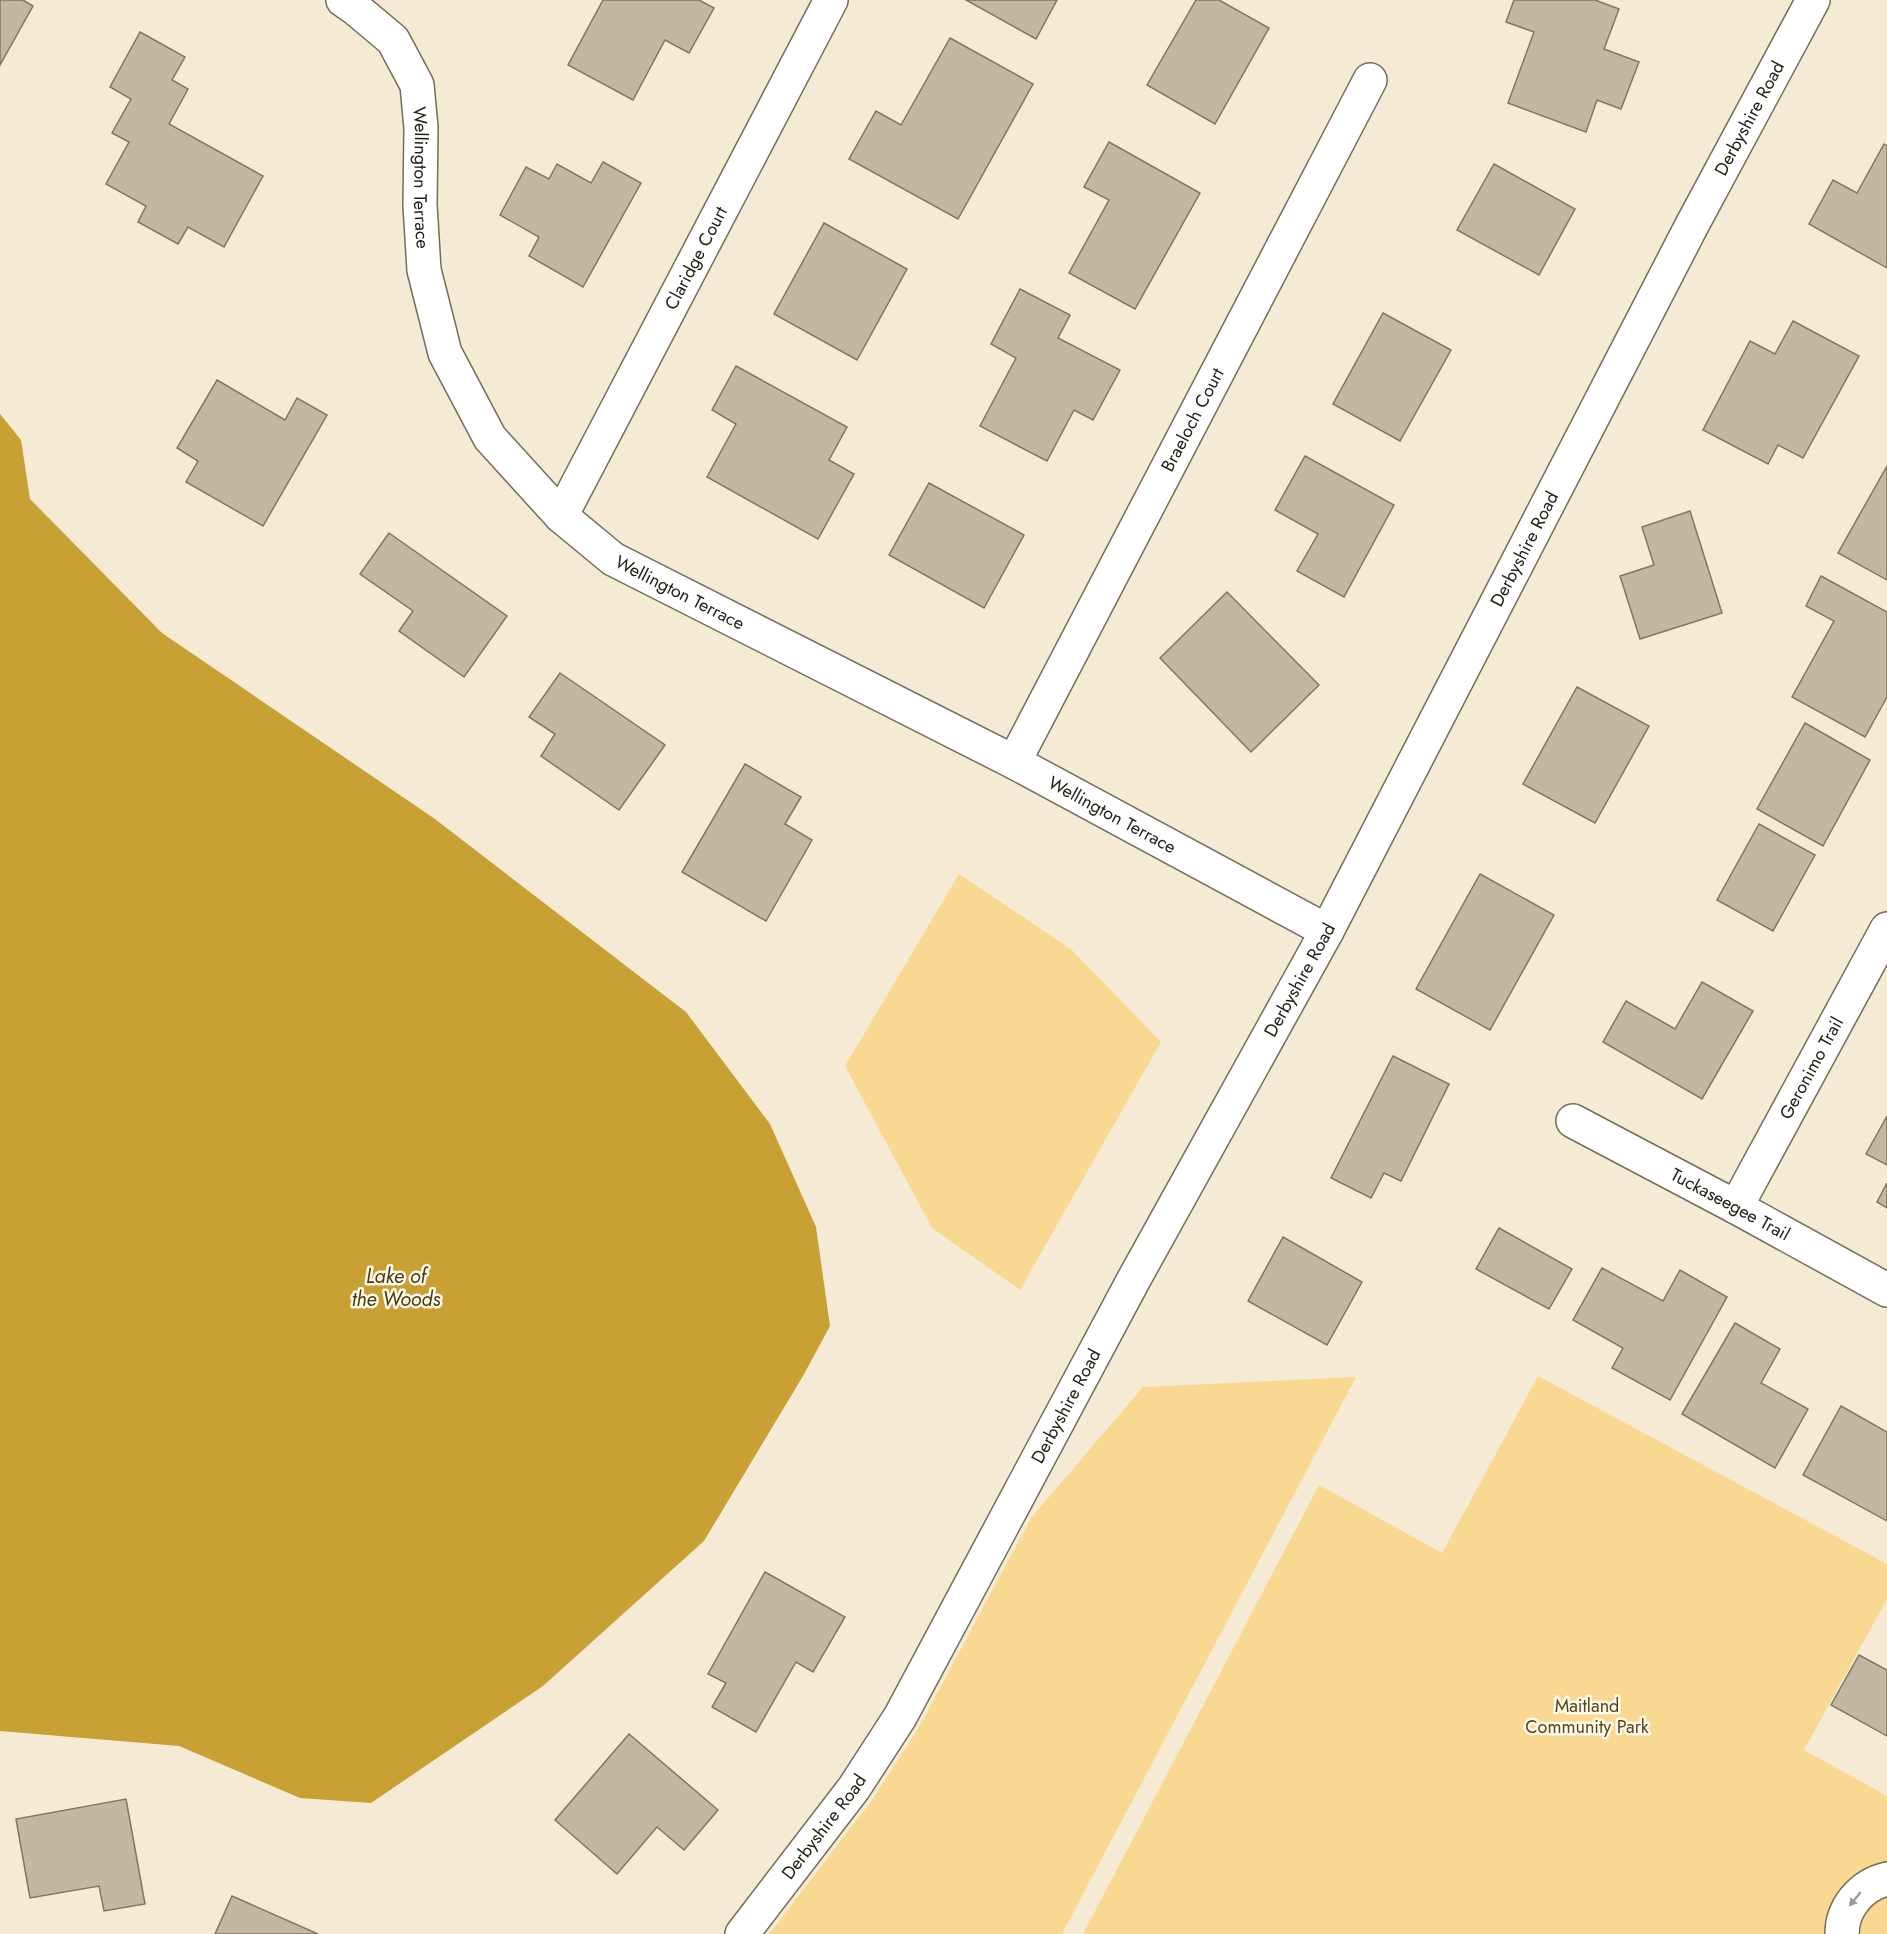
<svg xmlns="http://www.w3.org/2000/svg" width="1887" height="1934" font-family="Jost,sans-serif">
<rect width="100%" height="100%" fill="#f5ebd4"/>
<g fill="#f9d992">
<path d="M959,874L1072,950L1161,1042L1020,1290L932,1228L845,1066Z"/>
<path d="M1538,1376L1887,1564V1599L1804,1750L1887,1796V1934H1083L1319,1485L1442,1553Z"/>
<path d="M1356,1377L1062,1934H769L872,1800L919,1727L1031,1518L1143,1387Z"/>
</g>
<path fill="#c9a034" d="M0,414L21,440L30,499L162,633L435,819L686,1012L770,1124L816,1227L830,1326L803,1376L704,1541L543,1686L371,1803L300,1798L179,1746L0,1731Z"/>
<g fill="#c2b8a2" stroke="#807762" stroke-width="1.5">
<path d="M0,0H23L33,6L0,65Z"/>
<path d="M603,0H699L714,8L689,53L665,40L633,100L568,65Z"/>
<path d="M966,0H1057L1036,39Z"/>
<path d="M1196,0H1219L1269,28L1215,124L1147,85Z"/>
<path d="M1514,0H1595L1619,9L1604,49L1639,62L1621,109L1597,100L1586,132L1508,103L1534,32L1506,22Z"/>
<path d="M140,32L185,57L172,80L188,89L169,124L263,176L224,247L188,227L178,244L138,222L146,206L106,184L129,142L112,133L131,99L110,87Z"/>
<path d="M950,38L1033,84L958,219L849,159L876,111L901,125Z"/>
<path d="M1109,142L1200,193L1135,309L1069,273L1109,200L1084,187Z"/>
<path d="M1884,144L1887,146V268L1809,224L1833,180L1857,193Z"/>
<path d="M603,162L641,183L583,287L529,256L539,237L500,215L526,167L549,179L557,164L591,183Z"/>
<path d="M1494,164L1575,209L1539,275L1457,230Z"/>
<path d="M824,223L907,269L857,360L774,314Z"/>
<path d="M1020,289L1070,315L1058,338L1120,370L1093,420L1074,410L1047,461L980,426L1016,358L991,344Z"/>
<path d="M1383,313L1451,350L1400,441L1333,404Z"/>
<path d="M1793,321L1859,356L1803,458L1778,445L1768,464L1703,430L1750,341L1775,354Z"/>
<path d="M736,366L847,427L829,460L854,474L818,539L707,477L736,424L712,410Z"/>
<path d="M217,380L285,420L297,398L327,415L263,526L186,482L198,461L177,448Z"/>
<path d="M1305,456L1394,505L1344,597L1297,571L1318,534L1275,510Z"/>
<path d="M1887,466V580L1838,553Z"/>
<path d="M929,483L1024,535L984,608L889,555Z"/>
<path d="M1690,511L1722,613L1640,639L1620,576L1654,565L1642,527Z"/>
<path d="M389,533L507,616L464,677L399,631L413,611L360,574Z"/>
<path d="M1821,576L1887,612V697L1865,737L1792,697L1834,621L1806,606Z"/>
<path d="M1227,592L1319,685L1251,752L1160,658Z"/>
<path d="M560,673L665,745L619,810L541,756L555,734L529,717Z"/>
<path d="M1577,687L1649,726L1595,823L1523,784Z"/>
<path d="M1805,723L1870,760L1823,846L1757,809Z"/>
<path d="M745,764L801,797L785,824L812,840L766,921L682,872Z"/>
<path d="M1759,824L1815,855L1773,931L1717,900Z"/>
<path d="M1480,874L1554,915L1490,1030L1416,989Z"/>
<path d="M1702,982L1753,1011L1702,1099L1603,1042L1626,1001L1675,1029Z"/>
<path d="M1393,1056L1449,1084L1401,1181L1384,1173L1371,1198L1331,1178Z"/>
<path d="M1887,1116V1165L1866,1154Z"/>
<path d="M1887,1183V1208L1877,1202Z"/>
<path d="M1499,1228L1572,1269L1549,1309L1476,1269Z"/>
<path d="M1283,1237L1362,1282L1327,1345L1248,1301Z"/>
<path d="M1602,1268L1663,1301L1680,1270L1727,1297L1670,1400L1612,1368L1623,1348L1573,1320Z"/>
<path d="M1735,1323L1780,1349L1761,1383L1808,1409L1775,1468L1682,1414Z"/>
<path d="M1841,1406L1887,1432V1521L1803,1475Z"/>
<path d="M765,1572L845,1617L813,1672L796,1662L756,1732L712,1707L726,1683L708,1674Z"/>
<path d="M1859,1655L1887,1670V1736L1831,1705Z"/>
<path d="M629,1734L718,1810L684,1850L657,1827L617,1874L555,1820Z"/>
<path d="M126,1799L145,1904L104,1911L99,1886L30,1898L16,1819Z"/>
<path d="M232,1896L318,1934H215Z"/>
</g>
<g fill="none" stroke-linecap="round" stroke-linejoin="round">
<defs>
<g id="minor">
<path id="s1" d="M343,0L356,9L393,40L417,85L421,128L420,205L424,270L445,353L490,438L561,516L613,559L1014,762L1327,931"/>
<path id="s2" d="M561,516L831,0"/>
<path id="s3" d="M1014,762L1370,80"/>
<path id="s4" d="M1573,1121L1736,1207L1887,1290"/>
<path id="s5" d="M1736,1207L1887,929"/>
<path id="s6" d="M742,1934L854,1788L900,1717L1134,1279L1327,931L1692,225L1813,0"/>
<path d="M1842,1934C1842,1908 1861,1885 1887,1879"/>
</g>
</defs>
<use href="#minor" stroke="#756d58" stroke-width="36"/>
<use href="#minor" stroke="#fff" stroke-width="33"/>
</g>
<defs><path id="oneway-solid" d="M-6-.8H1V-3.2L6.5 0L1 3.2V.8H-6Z" transform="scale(1.5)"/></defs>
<use fill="#9c9b97" href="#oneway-solid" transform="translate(1855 1899) rotate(129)"/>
<g text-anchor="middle" stroke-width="5" stroke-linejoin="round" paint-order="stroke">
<g font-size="18" fill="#232017" stroke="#fff9eb">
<text dy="6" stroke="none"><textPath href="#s6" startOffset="2079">Derbyshire Road</textPath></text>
<text dy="6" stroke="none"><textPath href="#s1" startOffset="208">Wellington Terrace</textPath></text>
<text dy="6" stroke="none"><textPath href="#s2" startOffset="291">Claridge Court</textPath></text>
<text dy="6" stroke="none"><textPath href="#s3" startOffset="386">Braeloch Court</textPath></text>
<text dy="6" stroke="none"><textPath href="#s6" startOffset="1593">Derbyshire Road</textPath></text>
<text dy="6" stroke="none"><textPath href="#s1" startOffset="730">Wellington Terrace</textPath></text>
<text dy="6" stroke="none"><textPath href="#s1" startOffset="1216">Wellington Terrace</textPath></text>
<text dy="6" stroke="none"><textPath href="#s6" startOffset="1107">Derbyshire Road</textPath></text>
<text dy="6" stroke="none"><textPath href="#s5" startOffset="158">Geronimo Trail</textPath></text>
<text dy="6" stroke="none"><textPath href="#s4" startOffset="178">Tuckaseegee Trail</textPath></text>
<text dy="6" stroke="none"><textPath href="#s6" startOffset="621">Derbyshire Road</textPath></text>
<text dy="6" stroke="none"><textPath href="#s6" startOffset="135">Derbyshire Road</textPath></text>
</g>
<g font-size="18" fill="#56451a" stroke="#fff9eb">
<text x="1587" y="1712">Maitland<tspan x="1587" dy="21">Community Park</tspan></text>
</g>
<g font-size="20" font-style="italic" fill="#49380b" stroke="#fff9eb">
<text x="396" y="1283">Lake of<tspan x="396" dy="23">the Woods</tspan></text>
</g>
</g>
</svg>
